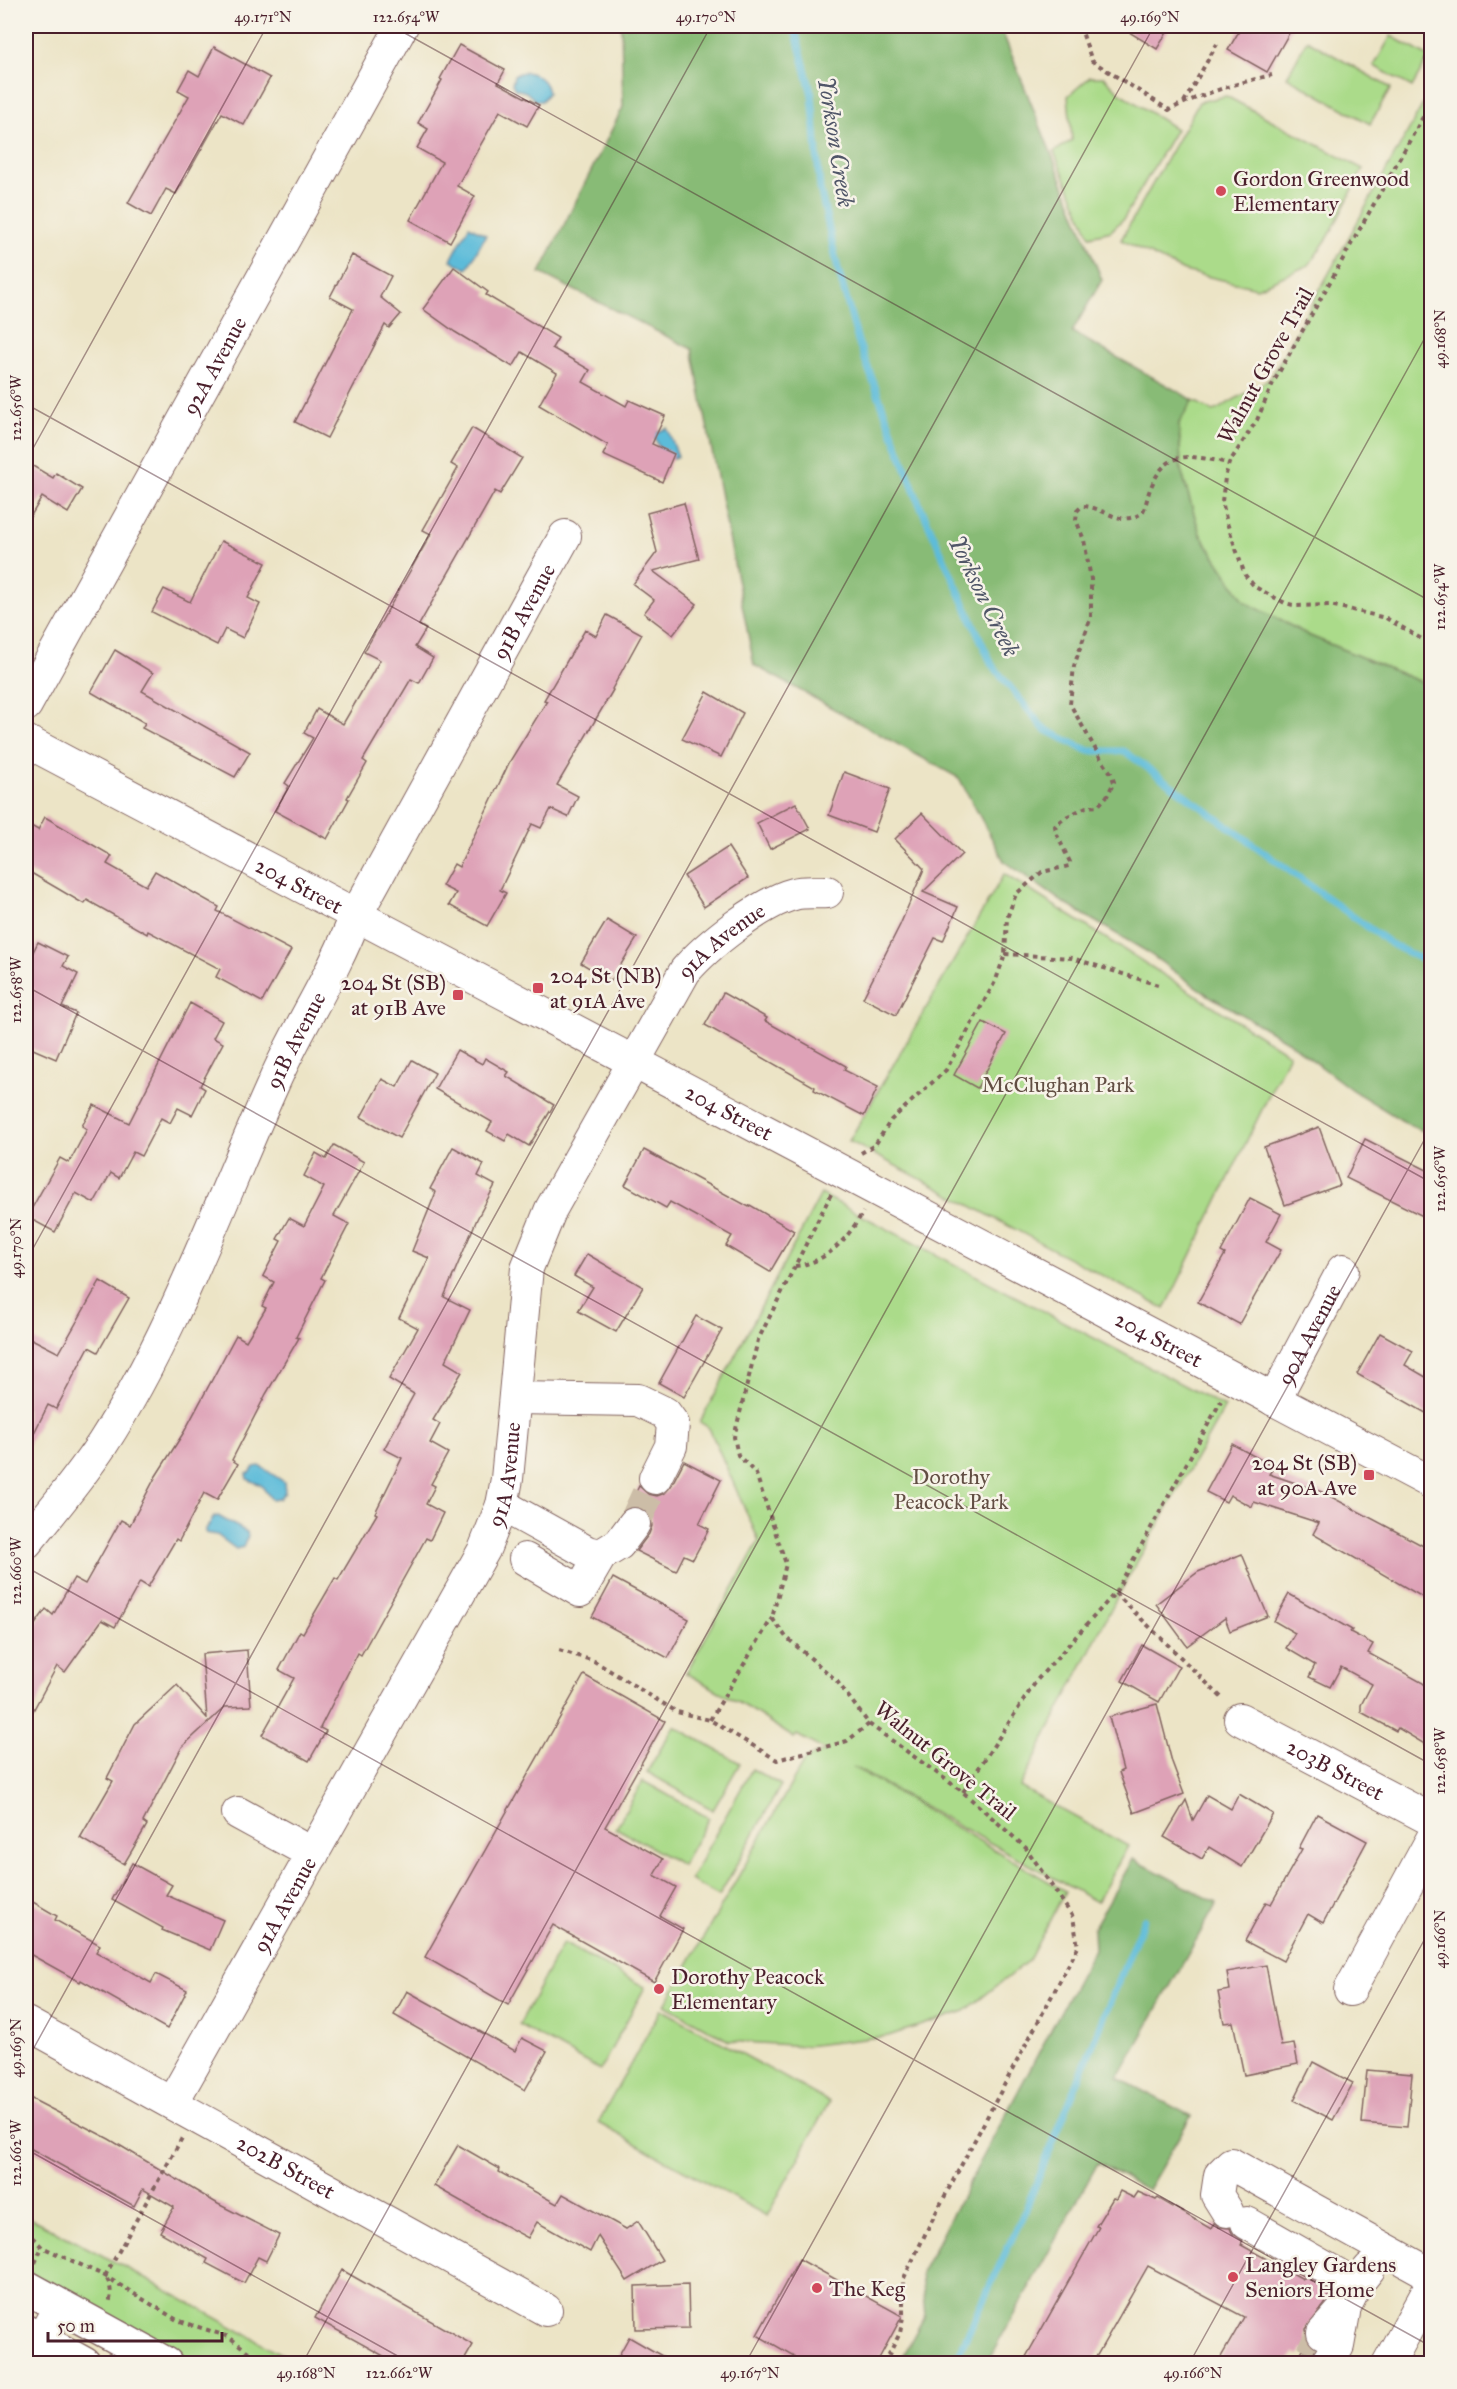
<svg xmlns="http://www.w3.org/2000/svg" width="1457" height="2389" font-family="'IM FELL Great Primer',serif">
<rect width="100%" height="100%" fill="#f7f3e8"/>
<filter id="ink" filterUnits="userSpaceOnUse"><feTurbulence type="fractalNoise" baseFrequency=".0167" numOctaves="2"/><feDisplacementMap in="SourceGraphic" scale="12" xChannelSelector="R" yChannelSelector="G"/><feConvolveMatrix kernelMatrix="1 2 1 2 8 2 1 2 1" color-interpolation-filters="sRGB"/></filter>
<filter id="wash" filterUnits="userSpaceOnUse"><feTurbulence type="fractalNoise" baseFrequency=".008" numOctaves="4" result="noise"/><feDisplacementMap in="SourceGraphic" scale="24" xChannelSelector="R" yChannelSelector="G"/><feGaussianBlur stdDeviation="1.35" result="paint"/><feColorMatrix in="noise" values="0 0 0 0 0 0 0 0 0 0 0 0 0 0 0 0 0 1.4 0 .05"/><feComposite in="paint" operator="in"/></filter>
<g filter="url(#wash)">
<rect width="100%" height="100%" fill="#ece4c6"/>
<g fill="#abdb8a" stroke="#7a7d5a" stroke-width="1.5">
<path d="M1391,36L1429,57L1412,87L1374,66Z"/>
<path d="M1307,40L1391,88L1370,124L1287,77Z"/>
<path d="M1090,77H1104L1120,93L1176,129L1124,218L1111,231L1090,236L1054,152L1072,140L1068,96Z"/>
<path d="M1431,90V686L1310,636L1245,602L1200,534L1181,470L1179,423L1193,400L1213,412L1270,379Z"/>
<path d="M1226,96L1363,169L1329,236L1309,265L1257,288L1184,271L1121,240L1199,102Z"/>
<path d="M1004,874L1289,1054L1165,1309L849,1141Z"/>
<path d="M821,1194L1225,1407L1115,1601L1020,1787L1128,1846L1097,1902L853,1767L1065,1891L1029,1960L965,2011L888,2036L805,2046L729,2041L665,2005L806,1758L826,1751L797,1735L794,1738L750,1709L686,1673L759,1541L709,1428L700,1422Z"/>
<path d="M674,1726L740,1763L713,1810L647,1772Z"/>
<path d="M752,1769L781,1785L719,1896L690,1880Z"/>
<path d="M643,1781L709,1818L682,1865L616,1828Z"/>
<path d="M563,1943L645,1987L600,2070L519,2025Z"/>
<path d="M661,2009L829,2102L767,2216L598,2123Z"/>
<path d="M26,2216L119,2264L298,2363H196L26,2271Z"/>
</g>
<g fill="#88bb76" stroke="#696d50" stroke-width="1.5">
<path d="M621,26H1000L1102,280L1072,332L1193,400L1179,423L1181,470L1200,534L1245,602L1310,636L1431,686V1134L1411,1126L1352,1090L1287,1041L1208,995L1144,950L1064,903L1004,861L959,778L754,665L692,349L540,273L623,107Z"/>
<path d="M1133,1859L1217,1903L1118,2078L1191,2116L1148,2190L1098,2163L987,2363H899L925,2315L921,2273L1094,1949L1093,1929Z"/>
</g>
<g fill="#5bbbd9" stroke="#526d82" stroke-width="1.5">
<path d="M526,72C538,75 546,80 548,93L542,101H536L526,92L515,89L512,84L514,76L519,73Z"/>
<path d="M469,226L486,235L467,269L451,260Z"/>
<path d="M667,428L678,456L665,461L653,434Z"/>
<path d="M260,1466L284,1482L285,1492L279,1499L272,1500L261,1485L247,1479L246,1474L250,1473L254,1467Z"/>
<path d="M218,1516L247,1532L248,1536L243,1547L236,1549L217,1535L206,1533V1529L214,1517Z"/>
</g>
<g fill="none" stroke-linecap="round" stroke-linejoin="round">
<g stroke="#5bbbd9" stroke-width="7">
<path d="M794,26L812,95L820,188L838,269L858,341L919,503L992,665L1044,729L1089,751H1124L1391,944L1432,965"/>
<path d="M954,2364L1027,2206L1144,1919"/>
</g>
</g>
<g id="blocks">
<g fill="#dea2b7">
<path d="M1119,26H1171L1157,49Z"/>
<path d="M1242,26H1293L1267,72L1228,50Z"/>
<path d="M459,45L505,70L498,83L539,105L527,126L500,111L457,186L475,196L450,242L410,220L442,162L417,148L428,129L418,123L442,80L440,79Z"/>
<path d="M214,47L270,78L244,125L222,113L176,194L166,189L151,216L128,203L189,96L178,90L189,70L199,76Z"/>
<path d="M352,255L391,276L380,297L401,314L389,328L385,325L327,438L295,422L353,309L330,297Z"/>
<path d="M454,267L488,292L486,295L558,338L552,348L590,370L583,382L626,406L629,400L665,416L652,444L674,454L662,482L603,455L608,445L539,405L557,373L522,352L513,367L455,332L423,309Z"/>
<path d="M472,428L522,458L500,494L495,491L419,625L426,629L415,647L433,658L419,683L411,679L363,760L367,763L347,798L349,799L327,839L275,811L289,786L285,783L313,738L304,733L317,709L343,724L380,660L364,652L431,534L423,530L458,468L451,464Z"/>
<path d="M26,462L53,478L56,473L82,489L68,513L42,497L26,524Z"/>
<path d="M684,503L699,559L653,571L697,604L673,635L644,613L654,600L633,584L657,552L647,513Z"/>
<path d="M221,541L266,563L248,598L260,604L243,638L225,629L217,645L152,612L164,589L190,602Z"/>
<path d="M607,615L642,634L612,689L613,690L557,785L578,796L568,817L551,809L541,828L532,824L500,890L506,893L487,926L449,905L456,893L442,886L454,864L459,867L510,761L547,701L544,700L585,630L596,636Z"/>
<path d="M115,650L153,673L142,691L250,752L235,777L142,728L145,723L91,692Z"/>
<path d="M707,692L743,713L721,757L682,739Z"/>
<path d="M844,772L890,789L874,832L829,815Z"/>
<path d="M796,803L810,829L770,849L757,823Z"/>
<path d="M922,813L962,854L923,892L958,907L943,941L935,938L896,1015L863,998L900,925L924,869L895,839Z"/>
<path d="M45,817L112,856L107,864L146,886L155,871L219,907L217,911L291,950L262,1002L216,977L220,969L148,931L147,934L87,900L84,904L26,870V823L38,830Z"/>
<path d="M728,847L748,878L704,907L684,876Z"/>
<path d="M607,920L637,938L611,981L581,963Z"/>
<path d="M38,942L68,957L63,966L78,974L62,1007L76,1013L56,1059L26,1046V1009L34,989L26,985V966Z"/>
<path d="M723,993L767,1018L765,1021L846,1066L844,1070L878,1087L864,1116L814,1090L815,1087L705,1025Z"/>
<path d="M190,1003L222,1021L213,1038L223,1043L200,1086L205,1089L192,1115L178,1108L170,1123L161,1118L141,1156L133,1152L119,1178L111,1173L94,1203L76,1193L55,1232L27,1217L60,1158L69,1163L87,1129L82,1126L94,1105L129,1123Z"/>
<path d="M983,1022L1006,1034L977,1088L954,1075Z"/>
<path d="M457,1050L482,1064L485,1058L509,1072L506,1076L554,1105L529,1146L509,1134L505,1141L487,1131L492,1122L435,1089Z"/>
<path d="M412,1060L435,1073L399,1138L361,1117L382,1079L397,1087Z"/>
<path d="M1319,1127L1340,1185L1285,1205L1264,1147Z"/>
<path d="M1365,1139L1431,1172V1220L1346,1178Z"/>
<path d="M334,1145L364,1162L334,1216L349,1224L321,1278L325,1280L296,1337L299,1338L266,1394L232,1460L238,1464L217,1500L204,1493L179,1541L176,1539L148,1587L140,1582L115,1627L102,1620L65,1672L57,1666L26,1724V1637L46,1609L53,1615L74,1578L85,1584L121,1520L130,1525L156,1476L184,1432L236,1335L246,1341L266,1308L262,1306L274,1282L263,1276L281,1241L277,1239L289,1218L304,1226L324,1187L304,1176L316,1153L326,1159Z"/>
<path d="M453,1147L484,1164L478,1176L495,1185L477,1219L444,1297L470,1310L445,1362L462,1372L433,1420L440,1424L430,1443L448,1453L431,1484L435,1486L426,1504L443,1513L430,1540L426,1538L361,1655L358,1653L320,1728L326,1731L309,1761L262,1735L294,1678L279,1670L300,1631L303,1633L335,1578L338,1580L377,1514L375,1513L402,1458L384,1449L414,1394L389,1379L418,1328L399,1318L429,1258L412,1251L436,1192L430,1189Z"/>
<path d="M644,1150L749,1207L750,1205L794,1231L770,1272L726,1246L732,1236L670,1202L666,1208L625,1185Z"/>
<path d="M1250,1198L1281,1214L1266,1242L1281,1250L1239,1324L1198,1302L1225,1254L1221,1252Z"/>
<path d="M587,1254L643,1287L616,1332L578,1311L593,1287L574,1276Z"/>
<path d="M100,1281L129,1298L98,1352L89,1347L56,1409L48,1405L26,1449V1336L59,1353Z"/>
<path d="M696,1316L722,1330L684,1397L659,1383Z"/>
<path d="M1380,1333L1413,1351L1405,1365L1431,1380V1416L1357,1374Z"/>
<path d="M1232,1444L1274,1467L1269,1474L1322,1492L1431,1550V1602L1313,1534L1319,1523L1254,1502L1252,1507L1230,1495L1226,1502L1206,1492Z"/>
<path d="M684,1461L721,1480L699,1524L709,1529L693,1559L684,1555L676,1571L636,1551L649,1534L652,1526L651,1517L644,1509L637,1506L629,1507L639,1486L648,1494L657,1496L665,1493L671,1486Z"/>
<path d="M1242,1554L1268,1616L1230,1631L1225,1618L1187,1646L1156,1604L1198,1572Z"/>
<path d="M613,1578L689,1619L668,1658L592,1617Z"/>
<path d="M1289,1594L1352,1630L1350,1632L1373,1644L1368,1653L1423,1683L1431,1691V1748L1398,1728L1396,1731L1361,1712V1705L1372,1684L1341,1667L1330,1687L1309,1677L1315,1665L1286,1648L1295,1633L1274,1621Z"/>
<path d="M1142,1645L1179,1666L1159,1702L1122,1681Z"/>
<path d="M247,1650L251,1706L225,1707L182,1747L143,1822L147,1825L124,1864L80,1838L113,1781L107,1778L135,1724L177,1685L207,1718L202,1654Z"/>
<path d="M584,1675L665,1721L605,1827L663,1859L654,1875L676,1887L660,1916L683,1929L654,1982L553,1925L508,2005L425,1957Z"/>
<path d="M1157,1704L1172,1762L1184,1794L1134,1813L1119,1772L1123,1770L1109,1717Z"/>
<path d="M1239,1794L1273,1814L1242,1867L1209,1847L1202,1859L1164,1837L1186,1800L1193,1820L1207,1795L1231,1809Z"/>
<path d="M1317,1814L1367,1841L1323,1923L1308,1914L1283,1961L1245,1941L1266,1902L1271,1904L1302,1849L1299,1848Z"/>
<path d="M132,1863L172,1885L166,1895L223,1920L210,1950L162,1930L163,1928L112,1900Z"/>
<path d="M26,1898L57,1916L55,1920L100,1945L96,1952L151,1983L156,1974L187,1990L167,2029L81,1980L80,1982L26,1952Z"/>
<path d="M1266,1965L1281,2046L1294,2044L1298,2064L1244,2075L1233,2022L1224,2023L1218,1992L1230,1990L1227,1972Z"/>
<path d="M407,1991L515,2051L522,2038L547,2051L525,2090L394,2015Z"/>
<path d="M1313,2062L1353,2083L1333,2120L1294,2100Z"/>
<path d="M1367,2070L1412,2074L1407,2127L1362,2123Z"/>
<path d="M26,2096L109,2139L218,2204L279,2235L266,2261L258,2257L244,2283L206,2263L208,2259L160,2232L174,2207L143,2189L134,2206L26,2146Z"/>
<path d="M458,2145L500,2169L499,2172L557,2204L563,2194L626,2229L638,2221L662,2260L627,2281L598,2236L590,2252L537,2222L528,2238L487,2216L434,2186Z"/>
<path d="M1120,2191L1134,2198L1138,2192L1156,2200L1158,2198L1211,2229L1214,2223L1219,2227L1230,2228L1232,2233L1243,2241L1241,2245L1303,2279L1305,2277L1330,2291L1325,2304L1306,2329V2339L1315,2348L1311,2354L1303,2349L1299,2356L1293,2353L1287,2364H1217L1244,2317L1148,2266L1092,2364H1022L1099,2227L1096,2226L1113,2198L1116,2199Z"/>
<path d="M799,2259L902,2316L876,2364H790L794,2356L757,2335Z"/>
<path d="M342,2270L473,2345L462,2364H398L315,2318Z"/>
<path d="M688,2284L689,2328L636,2329L635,2286Z"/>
<path d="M629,2337L676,2364H614Z"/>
</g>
</g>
</g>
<g filter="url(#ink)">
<use href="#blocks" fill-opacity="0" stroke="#836461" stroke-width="1.5"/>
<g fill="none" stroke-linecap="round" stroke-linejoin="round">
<g stroke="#ccbda7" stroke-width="32" stroke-dasharray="32 16" stroke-linecap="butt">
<path d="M634,1524L655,1478"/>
<path d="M1311,2354L1323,2333"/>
</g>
<defs>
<g id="minor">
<path id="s1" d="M26,705L402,26"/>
<path id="s2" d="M26,741L1432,1483"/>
<path d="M515,1398L638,1400L665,1413L673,1424L671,1446L655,1478"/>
<path id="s3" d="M1274,1400L1343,1270"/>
<path d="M502,1505L587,1552L601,1555L619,1544L634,1524"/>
<path id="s4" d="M26,1543C52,1511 80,1478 103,1443C175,1331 219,1203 274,1082C299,1025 334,974 356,915L565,536"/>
<path d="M525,1559L580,1591L601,1555"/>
<path id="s5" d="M1240,1719L1432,1820"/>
<path d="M238,1813L313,1854"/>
<path d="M1350,1990L1432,1839"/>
<path id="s6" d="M26,2023L546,2310"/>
<path id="s7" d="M172,2103L484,1550L502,1505L507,1479L527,1268L551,1209L685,971C707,945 762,902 794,894C804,891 817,893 827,892"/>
<path d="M1227,2211L1217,2195L1220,2175L1231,2164L1432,2275"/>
<path d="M1247,2223L1356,2285"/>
<path d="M1323,2333L1344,2309L1356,2285L1369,2269"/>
<path d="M28,2364L60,2306"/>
<path d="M1326,2364L1338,2346L1344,2313"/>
<path d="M1388,2364L1432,2283"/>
</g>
<g id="major">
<path d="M26,2287L166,2364"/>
<path d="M26,2332L84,2364"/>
</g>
</defs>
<use href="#minor" stroke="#836461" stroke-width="34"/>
<use href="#major" stroke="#836461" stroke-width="36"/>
<g stroke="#836461" stroke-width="4" stroke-dasharray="4.5 4.5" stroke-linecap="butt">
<path d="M1080,26L1092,61L1169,110C1201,94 1237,83 1272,75"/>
<path d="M1432,50L1426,59L1432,62"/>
<path d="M1432,101L1273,383L1257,420L1229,463L1225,478L1222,501L1227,523L1245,575L1255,587L1285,603L1297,606L1330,605L1386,618L1432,645"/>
<path d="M1184,102L1217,44"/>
<path d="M1005,954L1072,958L1158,985"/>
<path d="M861,1153L875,1145L891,1120L946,1070L996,980L1005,954L1007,918L1016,894L1042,872L1069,866L1070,862L1057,835L1055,826L1066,817L1086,807L1098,806L1107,796L1114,782L1111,773L1101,759L1070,704L1074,666L1091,617V579L1084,540L1076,520L1077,511L1082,506C1106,507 1118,528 1142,513C1147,505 1147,495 1151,487C1168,446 1194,457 1229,463"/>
<path d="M831,1194L758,1340L734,1437L738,1455L756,1474L786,1564L772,1618L786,1637L836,1680L869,1724L963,1792L1026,1848L1073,1917L1078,1947L932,2220L903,2280V2317L900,2333L884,2364"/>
<path d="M795,1266C827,1263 848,1238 863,1212"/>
<path d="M1115,1593L1223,1699"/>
<path d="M559,1650L594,1661L677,1712L710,1720L777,1760L847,1741L869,1724"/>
<path d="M710,1720L772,1618"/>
<path d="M963,1792L1037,1680L1115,1593L1221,1401"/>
<path d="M26,2231L42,2247L105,2276L177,2320L229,2337L264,2364"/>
<path d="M35,2263L42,2247"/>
<path d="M105,2276L182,2138"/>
<path d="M107,2279C111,2286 112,2295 109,2303"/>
</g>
<use href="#minor" stroke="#fff" stroke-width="32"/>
<use href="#major" stroke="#fff" stroke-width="33"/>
</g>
</g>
<path fill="none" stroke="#4a1f2b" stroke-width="1.5" stroke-opacity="0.45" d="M392,26L1432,602M26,404L1432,1183M26,461L267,26M26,986L1432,1765M26,1261L711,26M26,1567L1432,2347M26,2062L1154,26M26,2149L412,2364M302,2364L1432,325M745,2364L1432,1126M1189,2364L1432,1926"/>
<g fill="#d1495b" stroke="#f7f3e8" stroke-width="2">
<circle cx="1221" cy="191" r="6"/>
<rect x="532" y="982" width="12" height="12" rx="3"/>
<rect x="452" y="989" width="12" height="12" rx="3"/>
<rect x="1363" y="1469" width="12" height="12" rx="3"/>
<circle cx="659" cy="1989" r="6"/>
<circle cx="1233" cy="2277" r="6"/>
<circle cx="817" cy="2288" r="6"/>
</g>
<g text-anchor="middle" stroke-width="5" stroke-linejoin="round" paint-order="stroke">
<g font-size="22" fill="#4a1f2b" stroke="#f7f3e8" text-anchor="start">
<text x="1233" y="186">Gordon Greenwood<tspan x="1233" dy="25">Elementary</tspan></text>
<text x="550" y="983">204 St (NB)<tspan x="550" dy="25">at 91A Ave</tspan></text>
<text x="446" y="990" text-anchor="end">204 St (SB)<tspan x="446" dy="25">at 91B Ave</tspan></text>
<text x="1357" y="1470" text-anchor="end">204 St (SB)<tspan x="1357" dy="25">at 90A Ave</tspan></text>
<text x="671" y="1984">Dorothy Peacock<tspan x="671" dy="25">Elementary</tspan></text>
<text x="1245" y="2272">Langley Gardens<tspan x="1245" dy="25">Seniors Home</tspan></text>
<text x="829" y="2296">The Keg</text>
</g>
<g font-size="22" fill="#4a1f2b" stroke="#f7f3e8">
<text dy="8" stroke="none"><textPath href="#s1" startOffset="388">92A Avenue</textPath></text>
<text transform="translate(1265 365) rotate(-61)" y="8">Walnut Grove Trail</text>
<text dy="8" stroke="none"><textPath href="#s4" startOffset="1059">91B Avenue</textPath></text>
<text dy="8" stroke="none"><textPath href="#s2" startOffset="309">204 Street</textPath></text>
<text dy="8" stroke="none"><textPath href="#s7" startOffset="1306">91A Avenue</textPath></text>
<text dy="8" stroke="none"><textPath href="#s4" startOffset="573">91B Avenue</textPath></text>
<text dy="8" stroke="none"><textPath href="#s2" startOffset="795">204 Street</textPath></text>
<text dy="8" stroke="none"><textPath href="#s3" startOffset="74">90A Avenue</textPath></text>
<text dy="8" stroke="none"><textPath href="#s2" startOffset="1281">204 Street</textPath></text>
<text dy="8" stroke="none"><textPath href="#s7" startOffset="714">91A Avenue</textPath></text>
<text transform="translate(946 1760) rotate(39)" y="8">Walnut Grove Trail</text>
<text dy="8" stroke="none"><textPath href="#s5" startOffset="108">203B Street</textPath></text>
<text dy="8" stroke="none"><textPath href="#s7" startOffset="228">91A Avenue</textPath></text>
<text dy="8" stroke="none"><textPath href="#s6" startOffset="297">202B Street</textPath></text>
</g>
<g font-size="22" fill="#624e43" stroke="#f7f3e8">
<text x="1058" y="1092">McClughan Park</text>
<text x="951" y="1484">Dorothy<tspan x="951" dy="25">Peacock Park</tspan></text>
</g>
<g font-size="24" font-style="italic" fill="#505668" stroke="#f7f3e8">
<text transform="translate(836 142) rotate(81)" y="8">Yorkson Creek</text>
<text transform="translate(984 596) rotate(64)" y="8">Yorkson Creek</text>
</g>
</g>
<rect width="1457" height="2389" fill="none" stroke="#f7f3e8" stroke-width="66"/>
<path d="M48 2332v9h174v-9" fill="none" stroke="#4a1f2b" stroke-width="3"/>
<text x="57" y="2332" font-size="18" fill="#4a1f2b" stroke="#f7f3e8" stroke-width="4.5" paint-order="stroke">50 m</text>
<rect x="33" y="33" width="1391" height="2323" fill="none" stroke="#4a1f2b" stroke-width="2"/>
<g font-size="15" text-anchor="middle" fill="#4a1f2b">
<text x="263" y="22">49.171°N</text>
<text x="406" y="22">122.654°W</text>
<text x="706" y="22">49.170°N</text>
<text x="1150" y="22">49.169°N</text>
<text transform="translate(1440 339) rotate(-90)" y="5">49.168°N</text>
<text transform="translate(16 408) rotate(-90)" y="5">122.656°W</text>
<text transform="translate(1440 597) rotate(-90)" y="5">122.654°W</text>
<text transform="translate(16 990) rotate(-90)" y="5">122.658°W</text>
<text transform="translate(1440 1179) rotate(-90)" y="5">122.656°W</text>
<text transform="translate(16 1248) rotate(-90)" y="5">49.170°N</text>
<text transform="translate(16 1571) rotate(-90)" y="5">122.660°W</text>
<text transform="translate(1440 1761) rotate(-90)" y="5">122.658°W</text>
<text transform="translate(1440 1939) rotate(-90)" y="5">49.166°N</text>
<text transform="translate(16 2048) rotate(-90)" y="5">49.169°N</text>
<text transform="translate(16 2153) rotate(-90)" y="5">122.662°W</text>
<text x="306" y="2378">49.168°N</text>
<text x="399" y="2378">122.662°W</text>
<text x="750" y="2378">49.167°N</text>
<text x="1193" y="2378">49.166°N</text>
</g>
</svg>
